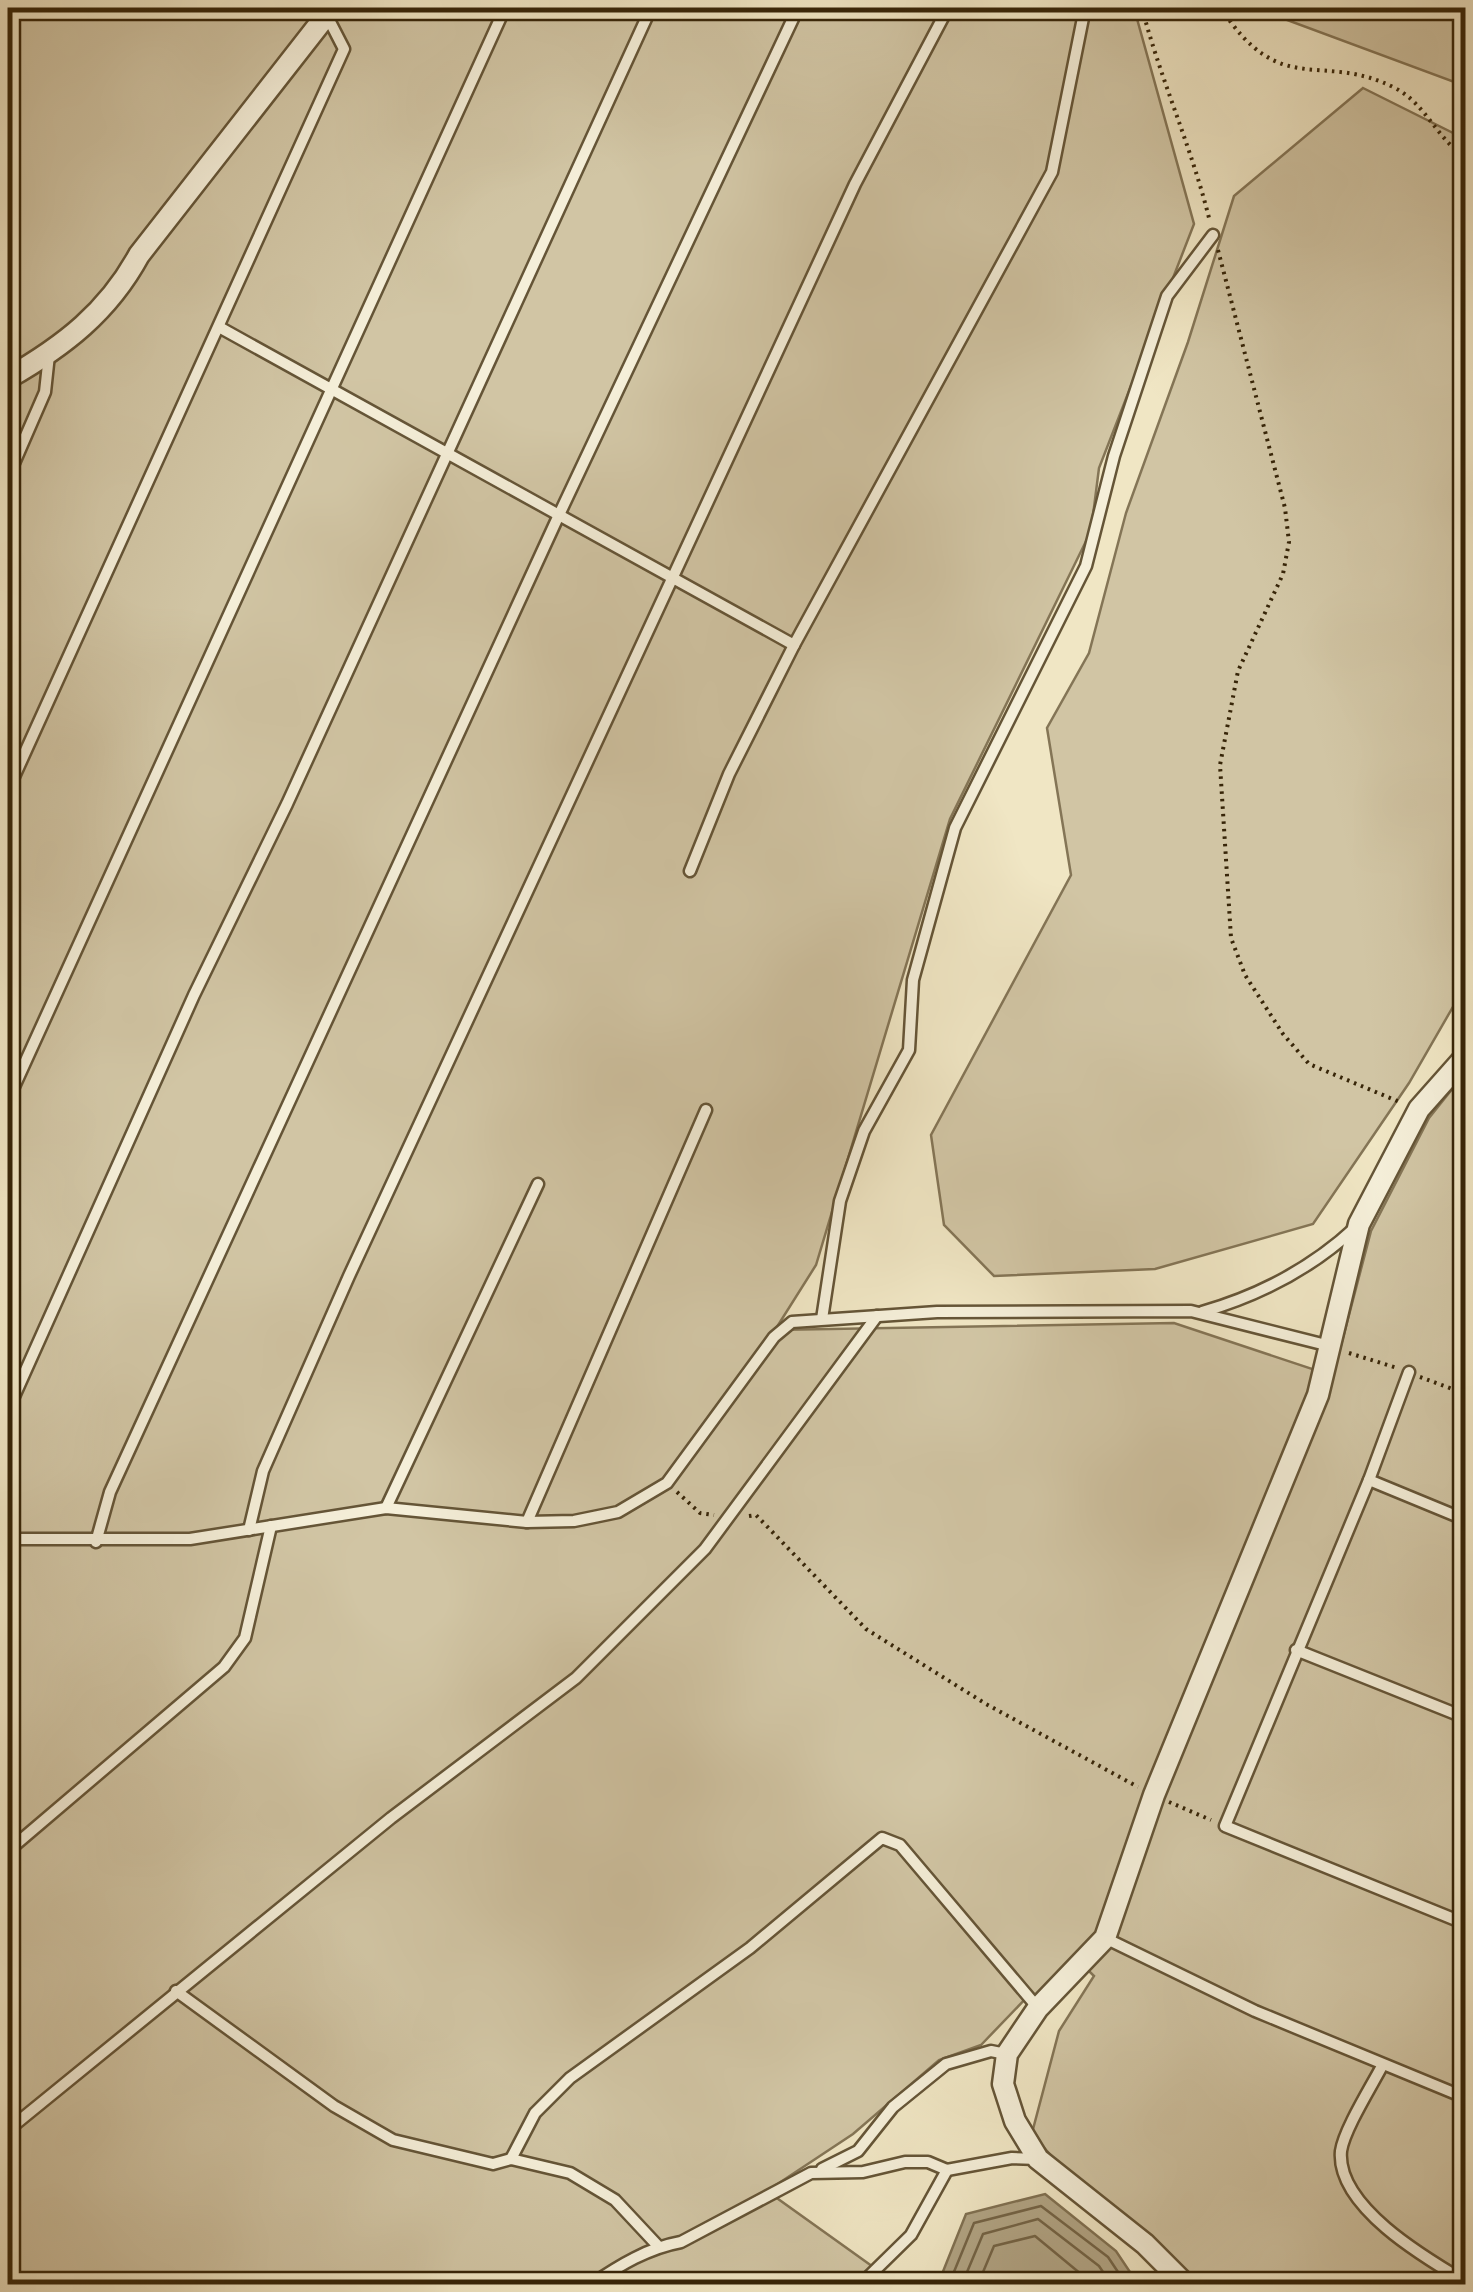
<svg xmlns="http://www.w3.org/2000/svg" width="1473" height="2292" font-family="'EB Garamond',serif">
<rect width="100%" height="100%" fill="#f0e6c4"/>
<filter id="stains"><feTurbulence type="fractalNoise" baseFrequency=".002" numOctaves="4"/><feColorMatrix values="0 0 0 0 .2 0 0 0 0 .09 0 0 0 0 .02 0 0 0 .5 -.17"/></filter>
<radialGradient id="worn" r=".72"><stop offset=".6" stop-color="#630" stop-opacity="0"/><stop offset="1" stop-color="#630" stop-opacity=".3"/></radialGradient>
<g fill="#d1c5a4" stroke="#847556" stroke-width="2.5">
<path d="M13,8H1134L1194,224L1099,468L1091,531L950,819L816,1265L775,1330L1174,1323L1333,1376L1371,1231L1429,1118L1465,1073V2284H1196C1143,2232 1076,2191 1032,2133L1059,2031L1094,1976L1077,1959L1044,1996L1030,1994L981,2045L939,2060L853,2134L767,2191L897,2284H8V15Z"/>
<path d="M1255,8H1465V86Z"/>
<path d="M1363,88L1465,139V986L1409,1083L1313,1224L1155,1269L994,1276L944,1225L931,1135L1071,875L1047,728L1089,653L1126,513L1188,342L1234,196Z"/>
</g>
<path fill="#b1a484" stroke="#807152" stroke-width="2.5" d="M1045,2194L1116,2251L1138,2284H938L966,2214Z"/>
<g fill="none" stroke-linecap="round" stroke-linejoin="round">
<g stroke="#746446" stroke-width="2.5">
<path d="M949,2284L974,2223L1041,2206L1108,2257L1126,2284"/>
<path d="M962,2284L983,2234L1038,2219L1099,2266L1111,2284"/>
<path d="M978,2284L994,2246L1035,2236L1093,2284"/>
</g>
<defs>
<g id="service">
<path d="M219,327L794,645"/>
<path d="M8,477L45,392L49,355"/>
<path d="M8,790L344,49L327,16"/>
<path d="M690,871L729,774L794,645L1052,172L1085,8"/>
<path d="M8,1100L505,8"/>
<path d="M1202,1312C1261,1295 1311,1269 1356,1227"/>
<path d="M822,1319L840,1201L864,1131L909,1050L913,980L955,828L1086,566L1114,456L1167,296L1213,235"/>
<path d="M1409,1372L1369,1480L1225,1826L1466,1924"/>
<path d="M8,1410L194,995L287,804L651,8"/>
<path d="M1369,1480L1466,1520"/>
<path d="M386,1508L538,1184"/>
<path d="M527,1522L706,1110"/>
<path d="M249,1530L263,1471L349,1276L855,184L948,8"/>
<path d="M8,1539H190L386,1508L527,1522L574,1521L618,1512L667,1483L774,1337L792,1322L937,1312L1191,1311L1330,1346"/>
<path d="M96,1542L110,1492L558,517L798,8"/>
<path d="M1296,1650L1466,1718"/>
<path d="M8,1851L224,1667L245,1638L271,1526"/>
<path d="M1105,1938L1255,2011L1466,2098"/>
<path d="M176,1991L334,2106L393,2140L493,2164L511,2159L570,2173L615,2200L658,2246"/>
<path d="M1382,2066C1371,2087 1344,2130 1341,2151C1336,2206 1425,2258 1466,2282"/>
<path d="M8,2130L391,1818L576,1678L705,1549L877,1316"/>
<path d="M511,2159L535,2113L570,2078L750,1948L882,1838L900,1845L1038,2008"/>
<path d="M822,2169L858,2151L893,2107L946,2064L991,2051L1006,2054"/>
<path d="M592,2284C620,2265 648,2248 681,2242L811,2173L863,2172L905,2162H928L947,2170L1012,2158L1038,2159"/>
<path d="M861,2284L911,2235L947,2170"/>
</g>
<g id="minor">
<path d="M8,378C64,346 108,312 139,255L332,8"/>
<path d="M1185,2284L1145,2244L1038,2159L1015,2121L1003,2084L1007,2054L1038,2008L1105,1938L1154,1795L1318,1395L1359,1224L1419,1109L1466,1056"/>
</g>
</defs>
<use href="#service" stroke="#655537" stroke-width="15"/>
<use href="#minor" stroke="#655537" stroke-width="25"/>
<g stroke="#372508" stroke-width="4" stroke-dasharray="2.5 5" stroke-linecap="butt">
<path d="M1142,8C1161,81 1192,148 1210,222"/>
<path d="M1221,8C1281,101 1321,50 1395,88C1425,103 1437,139 1466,158"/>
<path d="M1218,250L1285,508L1289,542L1283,574L1238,671L1220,765L1231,938L1245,975L1283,1034L1309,1064L1402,1103"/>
<path d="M1349,1353L1397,1368"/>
<path d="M1420,1377L1466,1394"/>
<path d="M677,1492L700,1513L714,1515"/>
<path d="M749,1516L756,1515L866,1629L986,1704L1138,1787"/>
<path d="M1169,1802L1211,1820"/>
</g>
<use href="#service" stroke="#f5efd9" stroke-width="10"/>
<use href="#minor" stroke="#f5efd9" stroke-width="20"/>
</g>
<rect width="1473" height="2292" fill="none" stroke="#f0e6c4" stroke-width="40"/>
<rect x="10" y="10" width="1453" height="2272" fill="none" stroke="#372508" stroke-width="5"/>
<rect x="20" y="20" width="1433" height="2252" fill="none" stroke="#372508" stroke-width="2.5"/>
<rect width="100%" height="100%" filter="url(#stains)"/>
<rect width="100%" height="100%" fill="url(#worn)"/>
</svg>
